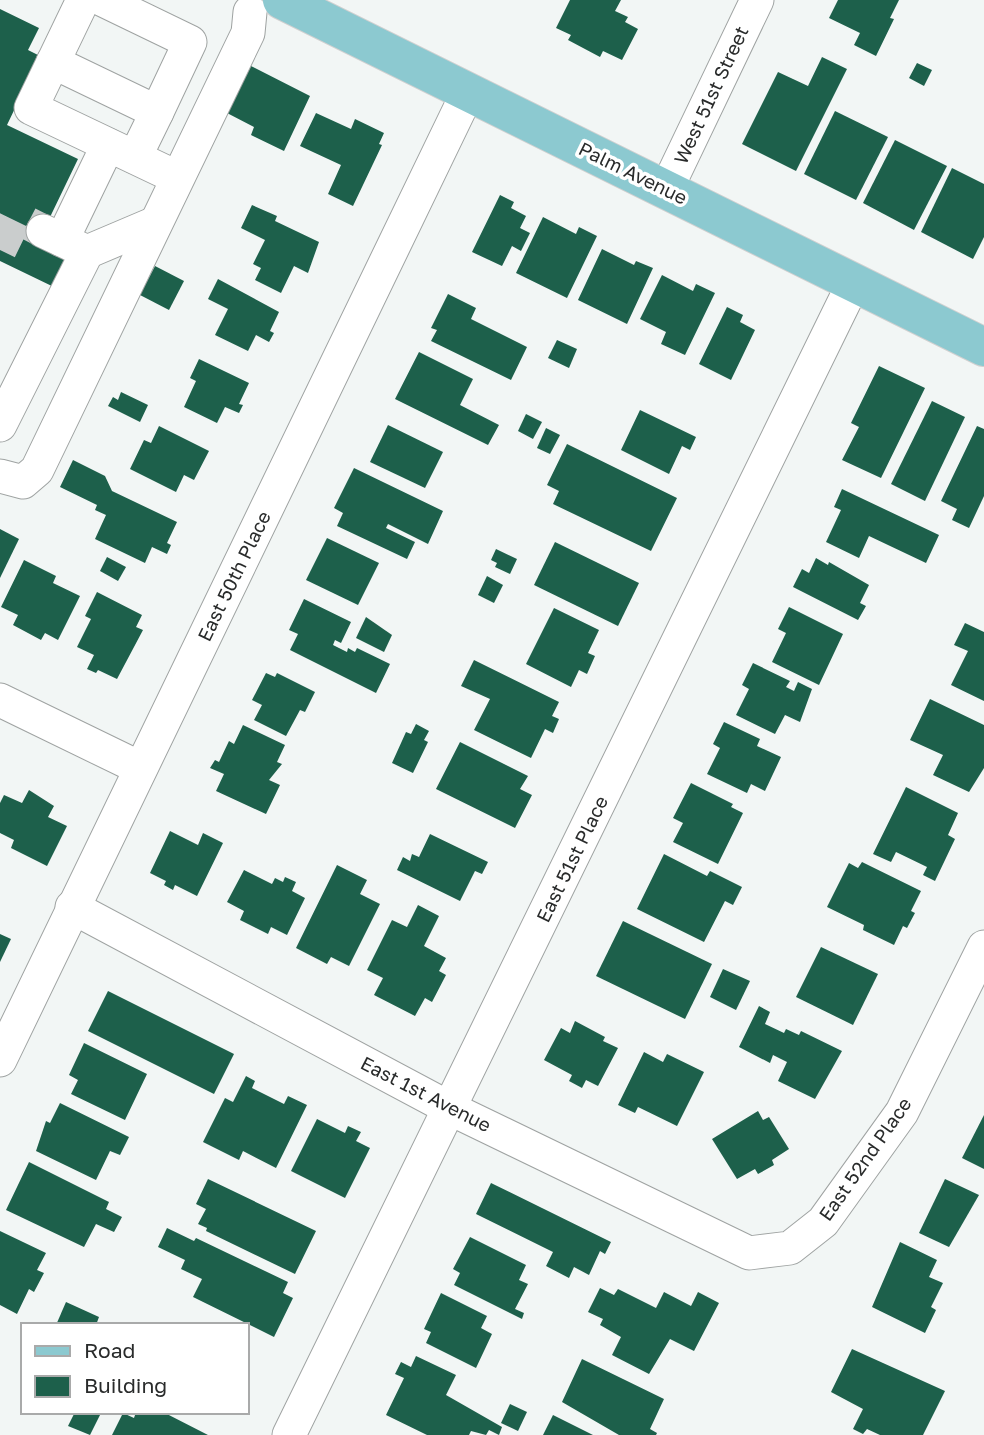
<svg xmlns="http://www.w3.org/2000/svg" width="984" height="1435" font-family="'Golos Text',sans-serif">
<rect width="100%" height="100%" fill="#f2f6f5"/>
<g fill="#1d604b">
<path d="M570,0H621L615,11L628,17L625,22L638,29L622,60L603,51L600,57L568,40L571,35L556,28Z"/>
<path d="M838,0H899L890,18L894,19L876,56L854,45L860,33L829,18Z"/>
<path d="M0,9L39,28L28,50L40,56L7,125L78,159L38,242L73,259L58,289L0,261Z"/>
<path d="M822,57L847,69L796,171L742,144L778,72L808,86Z"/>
<path d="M917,63L932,70L924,86L909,78Z"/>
<path d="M251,66L310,96L284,151L251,135L254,127L227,113Z"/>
<path d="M835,111L888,137L856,200L804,174Z"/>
<path d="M316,113L351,129L355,119L384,133L379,144L382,145L353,206L328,194L341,165L300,146Z"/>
<path d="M895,140L947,166L914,230L863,203Z"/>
<path d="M952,168L984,184V237L973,259L921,232Z"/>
<path d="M500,195L514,202L511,208L526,216L520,228L530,233L521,251L512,246L502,266L472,252Z"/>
<path d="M252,205L277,216L275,221L319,242L308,273L294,266L281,293L255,280L261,268L253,264L265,240L241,228Z"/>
<path d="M543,217L576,234L579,227L597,236L567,298L516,273Z"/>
<path d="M602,249L634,265L636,261L653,268L627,324L578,300Z"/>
<path d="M155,266L184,281L169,310L140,295Z"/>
<path d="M662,275L693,291L696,284L715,293L685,355L661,344L666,332L640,319Z"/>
<path d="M218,279L279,312L270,331L274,333L269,342L256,335L248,351L215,335L228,309L208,299Z"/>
<path d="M448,294L476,308L471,319L527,347L511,380L431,341L437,330L431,328Z"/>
<path d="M727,307L743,315L740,322L755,330L731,380L699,364Z"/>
<path d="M557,340L577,349L569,368L548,358Z"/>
<path d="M419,352L473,379L460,405L499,425L488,445L395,399Z"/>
<path d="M199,359L249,383L239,404L243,405L239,413L225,407L217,423L184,407L196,381L190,378Z"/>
<path d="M879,366L925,388L881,478L842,460L859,427L851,423Z"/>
<path d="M121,392L148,405L140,422L108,406L113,397L118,400Z"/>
<path d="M932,401L965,417L925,501L891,484Z"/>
<path d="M640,410L696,437L690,450L682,446L669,474L621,450Z"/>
<path d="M526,414L542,422L533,439L518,431Z"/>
<path d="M388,425L443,452L425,488L370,462Z"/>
<path d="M159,426L209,451L194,480L184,475L176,492L130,469L144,440L151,443Z"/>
<path d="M977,426L984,429V496L969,528L952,520L957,509L941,501Z"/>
<path d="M546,428L560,435L550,454L537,448Z"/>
<path d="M567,444L677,498L651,551L553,504L559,491L547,485Z"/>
<path d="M73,460L105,476L112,491L177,522L167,543L171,545L167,554L152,547L145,563L95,539L106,515L95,510L97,505L60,487Z"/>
<path d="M354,468L443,511L428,544L388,524L386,528L415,542L407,559L337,526L343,513L334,508Z"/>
<path d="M842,489L939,535L926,563L869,536L859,558L826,542L841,510L834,507Z"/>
<path d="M0,529L19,539L0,578Z"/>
<path d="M327,538L379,563L358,605L306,580Z"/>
<path d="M555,542L639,583L618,626L534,585Z"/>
<path d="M496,549L517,559L510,574L495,567L497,563L491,560Z"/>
<path d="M107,557L126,567L118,581L100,571Z"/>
<path d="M816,558L828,565L829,562L869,585L860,603L866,606L858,620L793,587L802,569L809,573Z"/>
<path d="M24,560L56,576L53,583L80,596L58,640L45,633L41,640L13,625L18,615L1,607Z"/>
<path d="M487,576L503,585L494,603L478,595Z"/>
<path d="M97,592L142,615L136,627L143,630L117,679L98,670L96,673L87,669L94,655L77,647L91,619L85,616Z"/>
<path d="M304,599L351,622L341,643L335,640L333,645L347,652L348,648L355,652L357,648L390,664L376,693L290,650L298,634L289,630Z"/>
<path d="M789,607L843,634L819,685L772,662L786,633L778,629Z"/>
<path d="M554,608L599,630L588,653L595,656L587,674L579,670L571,687L526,664Z"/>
<path d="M366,617L392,635L384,652L356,638Z"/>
<path d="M965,623L984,632V701L951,685L968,651L954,645Z"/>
<path d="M474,660L559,702L552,716L559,719L553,733L545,729L531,758L474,730L490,699L461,686Z"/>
<path d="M753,663L790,681L786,687L794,691L798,682L812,689L800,722L785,715L775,734L736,715L749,689L742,685Z"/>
<path d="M266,673L275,677L277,673L315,692L305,712L300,710L286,736L254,720L262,705L252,700Z"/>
<path d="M930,699L984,725V768L969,792L933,775L943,755L910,740Z"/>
<path d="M724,722L760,739L757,746L781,757L765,791L751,784L747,793L707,774L720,748L713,744Z"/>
<path d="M416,724L429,731L424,740L428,742L413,773L392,763L406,732L411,734Z"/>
<path d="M243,725L285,745L277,762L282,764L269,780L280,785L266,814L216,791L224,774L210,768L215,760L219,762L229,741L234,744Z"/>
<path d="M460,742L528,776L520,789L532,795L515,828L436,789Z"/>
<path d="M691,783L733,804L731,807L743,813L718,864L673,842L683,823L673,818Z"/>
<path d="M906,787L958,813L948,835L955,839L935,881L923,875L927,867L896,852L891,862L873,854Z"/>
<path d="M29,790L54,806L48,817L67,826L47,866L11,848L14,840L0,833V803L4,795L22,803Z"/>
<path d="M170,831L198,845L203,833L223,843L197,896L175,885L173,890L164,885L166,881L150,873Z"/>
<path d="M430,834L488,862L482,874L475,871L460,901L397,870L403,857L410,861L412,854L419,857Z"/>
<path d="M664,854L707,876L710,871L742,887L733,905L725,901L704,942L637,909Z"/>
<path d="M862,862L921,891L911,911L915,913L907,928L903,926L894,945L863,930L864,925L827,907L849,863L858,868Z"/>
<path d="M337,865L367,880L360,894L380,904L349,966L331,957L327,964L296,948Z"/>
<path d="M244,870L272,884L275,878L283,882L285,877L296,882L292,891L305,898L287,935L271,927L268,934L240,920L244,911L227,902Z"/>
<path d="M418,905L439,916L424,946L446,958L439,971L446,975L432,1002L425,998L415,1016L374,995L383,978L367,970L392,920L407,927Z"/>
<path d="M623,921L712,964L685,1019L596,976Z"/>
<path d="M0,934L11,939L0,962Z"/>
<path d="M821,947L878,974L853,1025L796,997Z"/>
<path d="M723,969L750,981L736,1010L710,997Z"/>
<path d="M108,991L234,1054L214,1094L88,1031Z"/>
<path d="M759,1006L770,1012L765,1024L784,1033L786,1029L799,1035L801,1031L842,1051L815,1099L778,1081L787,1062L773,1055L770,1063L739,1047Z"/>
<path d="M575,1021L605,1037L603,1041L618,1048L598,1086L586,1080L582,1088L569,1081L572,1075L544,1060L561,1028L570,1033Z"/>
<path d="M84,1043L147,1074L125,1120L71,1094L78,1080L69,1075Z"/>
<path d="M644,1052L663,1062L667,1054L704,1072L677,1126L638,1107L635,1113L618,1105Z"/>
<path d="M246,1076L255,1081L252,1088L284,1104L288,1096L307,1105L276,1168L243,1151L239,1160L203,1142L225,1098L233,1102Z"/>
<path d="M60,1103L129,1137L120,1155L110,1151L96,1180L36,1151L46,1121L50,1123Z"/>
<path d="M758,1111L763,1120L769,1117L789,1149L772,1160L774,1165L758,1174L755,1169L737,1179L712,1139Z"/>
<path d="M984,1115V1169L962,1158Z"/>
<path d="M317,1119L345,1133L348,1126L361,1132L356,1141L370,1148L345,1198L291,1171Z"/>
<path d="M29,1162L109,1202L106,1209L122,1217L114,1232L96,1224L84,1247L6,1210Z"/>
<path d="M208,1179L316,1231L295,1274L206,1231L207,1228L198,1224L206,1209L196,1204Z"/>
<path d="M945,1179L979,1195L949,1247L919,1233Z"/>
<path d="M491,1183L611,1242L605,1254L600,1251L589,1275L574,1267L569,1278L546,1266L553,1252L476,1214Z"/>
<path d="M167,1228L194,1241L196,1238L288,1282L283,1293L293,1298L274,1337L193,1297L202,1279L181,1269L185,1260L158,1247Z"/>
<path d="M0,1231L46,1253L37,1270L44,1273L34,1292L29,1289L17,1314L0,1305Z"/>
<path d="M470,1237L526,1265L519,1280L528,1284L515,1309L524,1313L522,1319L454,1285L460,1273L453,1269Z"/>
<path d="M900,1242L937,1260L929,1277L943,1283L931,1307L936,1310L925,1333L872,1307Z"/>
<path d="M600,1288L614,1295L618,1289L656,1308L664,1292L691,1306L698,1292L719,1303L694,1351L670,1339L649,1374L612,1355L621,1337L600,1325L603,1319L588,1312Z"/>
<path d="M441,1293L487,1316L481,1328L492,1334L476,1368L426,1343L431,1332L424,1329Z"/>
<path d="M66,1302L99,1317L96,1325H56Z"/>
<path d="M852,1349L945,1391L923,1435H880L867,1429L863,1434L853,1429L863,1409L831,1392Z"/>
<path d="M416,1356L456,1375L446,1395L502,1427L499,1435L489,1430L486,1435L471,1431L469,1435H427L386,1415L404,1378L395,1374L401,1362L411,1367Z"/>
<path d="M582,1359L664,1399L650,1429L657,1433L656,1435H619L562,1402Z"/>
<path d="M510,1404L527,1412L518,1431L501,1423Z"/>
<path d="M75,1412L101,1413L90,1435L68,1426Z"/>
<path d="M136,1412H163L208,1435H112L123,1413L134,1418Z"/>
<path d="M553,1415L593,1435H543Z"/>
</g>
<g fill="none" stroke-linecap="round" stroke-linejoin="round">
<path stroke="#cacdcd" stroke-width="33" stroke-dasharray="33 17" stroke-linecap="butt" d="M0,250L16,217L43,231"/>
<defs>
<g id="minor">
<path d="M83,0L31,108L176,177"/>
<path d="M103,0L190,42L157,112"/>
<path d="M53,62L157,112L135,157"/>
<path d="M666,190L757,0"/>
<path d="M62,240L108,145"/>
<path d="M87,252L153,224"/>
<path d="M0,425L87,252L43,231"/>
<path d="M0,476L23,482L37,470L248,33L250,12"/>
<path d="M0,700L140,768"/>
<path d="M72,907L451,1109L749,1253L790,1248L823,1222L902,1112L984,947"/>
<path d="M0,1060L468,92"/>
<path d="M289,1435L854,282"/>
</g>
<path id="major" d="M282,0L984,347"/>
</defs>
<use href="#minor" stroke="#9fa3a2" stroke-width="35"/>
<use href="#major" stroke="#d0d0d0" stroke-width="40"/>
<use href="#minor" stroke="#fff" stroke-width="33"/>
<use href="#major" stroke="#8cc9d0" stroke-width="38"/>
</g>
<g text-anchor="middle" stroke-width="7" stroke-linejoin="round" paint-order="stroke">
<g font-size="19" fill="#292b2b" stroke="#fff">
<text transform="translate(711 95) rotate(-65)" y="7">West 51st Street</text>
<text transform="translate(633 173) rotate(26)" y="7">Palm Avenue</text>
<text transform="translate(234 576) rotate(-64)" y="7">East 50th Place</text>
<text transform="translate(572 859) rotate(-64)" y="7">East 51st Place</text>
<text transform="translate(426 1094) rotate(27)" y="7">East 1st Avenue</text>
<text transform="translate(865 1159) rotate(-55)" y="7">East 52nd Place</text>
</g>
</g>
<rect x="21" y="1323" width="228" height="91" fill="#ffffff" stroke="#a9aaaa" stroke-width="2"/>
<rect x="35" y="1346" width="35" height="10" fill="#8cc9d0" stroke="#a9aaaa" stroke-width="2"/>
<text x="84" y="1358" font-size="21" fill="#292b2b">Road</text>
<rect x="35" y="1376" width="35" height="21" fill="#1d604b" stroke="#a9aaaa" stroke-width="2"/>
<text x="84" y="1393" font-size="21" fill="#292b2b">Building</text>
</svg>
